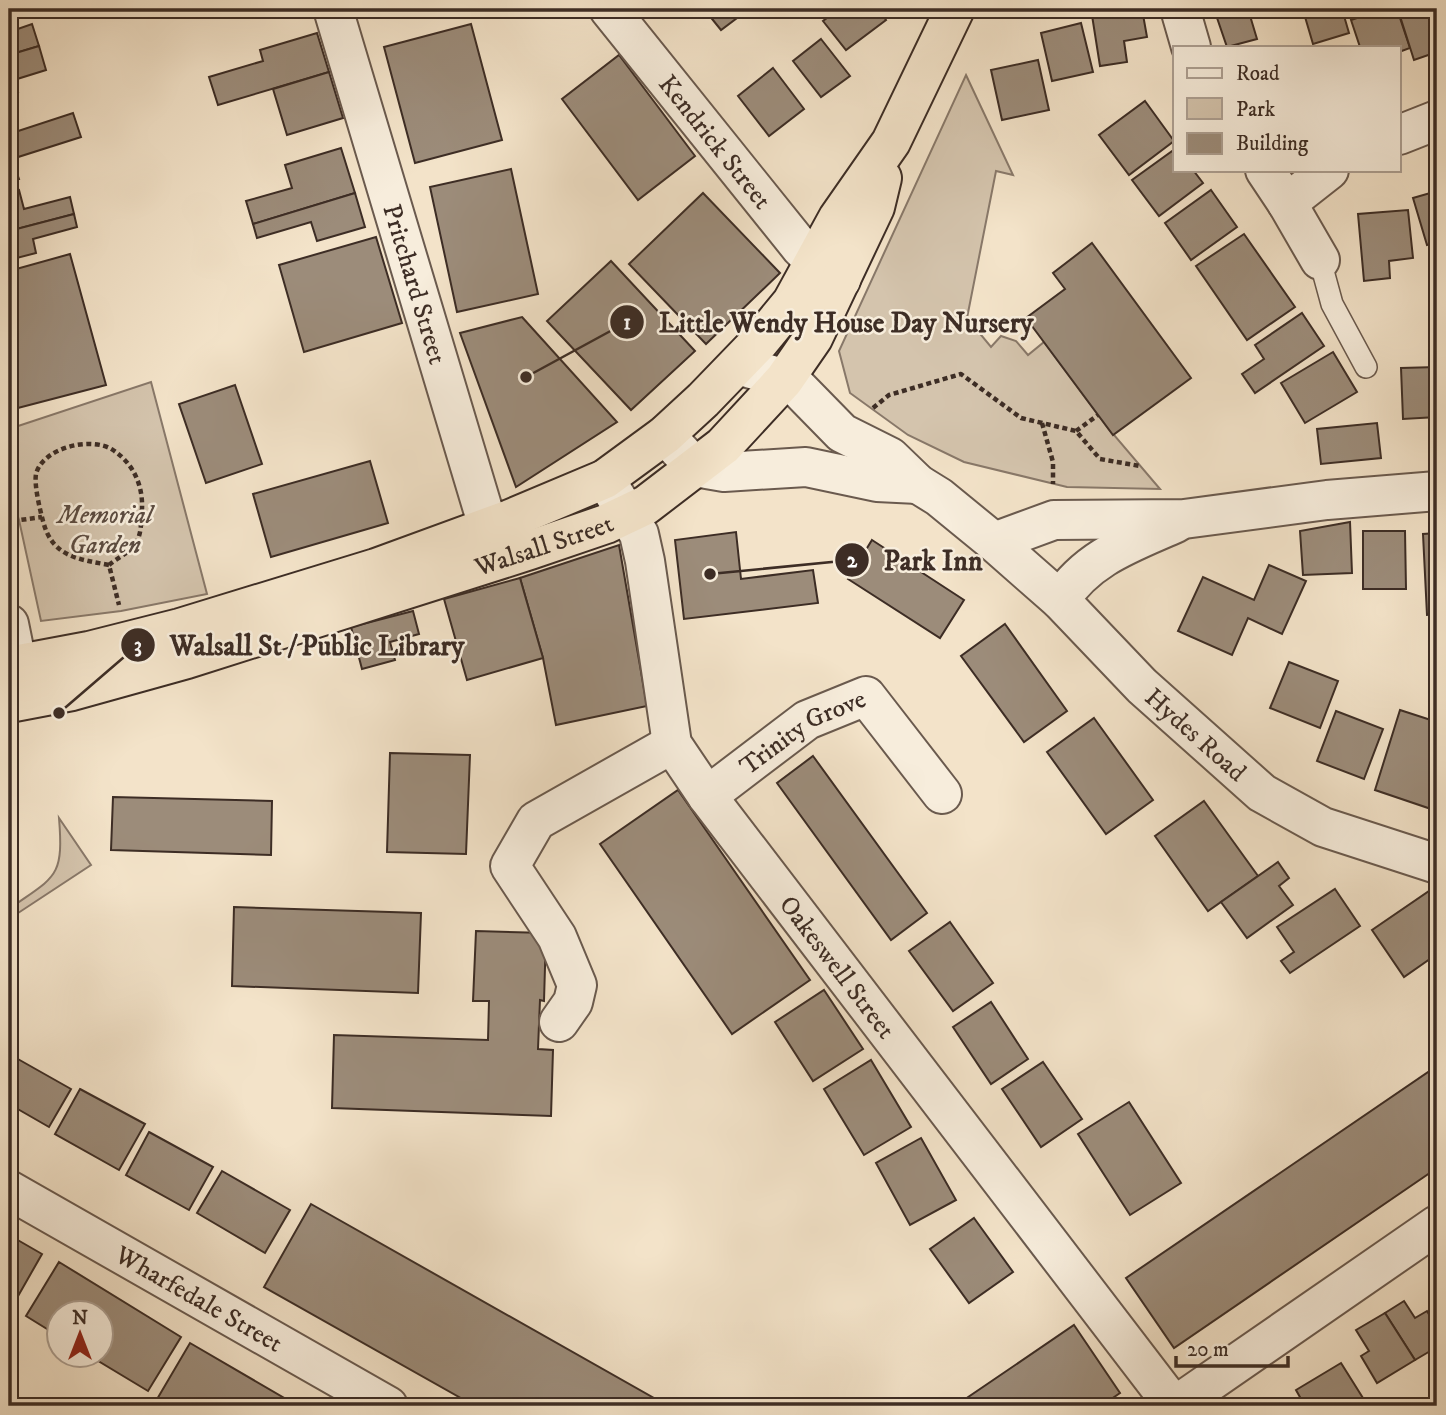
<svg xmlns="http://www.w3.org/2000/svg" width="1446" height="1415" font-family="'IM FELL DW Pica',serif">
<rect width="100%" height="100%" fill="#f3e3c9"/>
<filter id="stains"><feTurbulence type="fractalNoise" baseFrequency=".00286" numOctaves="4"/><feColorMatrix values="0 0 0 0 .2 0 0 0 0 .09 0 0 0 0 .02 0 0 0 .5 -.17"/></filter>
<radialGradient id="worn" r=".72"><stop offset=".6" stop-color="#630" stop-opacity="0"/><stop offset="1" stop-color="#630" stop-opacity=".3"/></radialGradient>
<g fill="#d4c4ad" stroke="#887869" stroke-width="2">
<path d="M966,75L1013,175L996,171L967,318L991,347L1001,336L1016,341L1028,355L1044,342L1108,428L1160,489L1067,487L964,462L908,435L850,393L839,351Z"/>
<path d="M151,382L207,594L121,611L41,621L19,520L9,489V429Z"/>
<path d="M59,818L91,865L9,919V909C55,876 64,879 59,818Z"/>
</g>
<g fill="#9c8c7a" stroke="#3d2d25" stroke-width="2">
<path d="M704,9H749L721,30Z"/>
<path d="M839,9H878L886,20L846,50L823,21Z"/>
<path d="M1091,9H1142L1147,37L1124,41L1127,62L1100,66Z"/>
<path d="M1214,9H1248L1257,39L1227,47Z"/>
<path d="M1308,9H1342L1349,33L1313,44L1303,10Z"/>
<path d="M1384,9H1397L1410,48L1399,52V47H1360L1351,20Z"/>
<path d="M1412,9H1437V52L1414,60L1399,13Z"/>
<path d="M1081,23L1093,72L1052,81L1041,33Z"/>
<path d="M32,24L39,46L9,55V32Z"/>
<path d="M471,24L502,140L415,163L384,47Z"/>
<path d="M317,33L329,72L218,105L209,77L263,61L260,50Z"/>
<path d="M821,39L850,76L821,97L793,61Z"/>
<path d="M39,46L46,70L14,80L18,92L9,95V55Z"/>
<path d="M619,55L695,156L638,200L562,99Z"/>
<path d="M1038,60L1049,110L1002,120L991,70Z"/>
<path d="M773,68L804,109L769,136L738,96Z"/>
<path d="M329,72L343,118L287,135L273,89Z"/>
<path d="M1145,101L1174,141L1129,175L1099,135Z"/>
<path d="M73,113L81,137L12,159L19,179L9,182V134Z"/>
<path d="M341,148L355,193L253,224L246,201L292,188L285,165Z"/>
<path d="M1175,149V170H1193L1203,183L1159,216L1132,180Z"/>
<path d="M511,169L538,294L457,312L430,187Z"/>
<path d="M19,190L24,209L70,197L74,214L9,231V193Z"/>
<path d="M1211,190L1237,227L1191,260L1165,223Z"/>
<path d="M1437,191V242L1427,245L1413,198Z"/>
<path d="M355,193L365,227L317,241L311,222L257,238L253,224Z"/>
<path d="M703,193L780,273L706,344L629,264Z"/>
<path d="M1408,210L1413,258L1389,261L1390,278L1364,281L1358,214Z"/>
<path d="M74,214L77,227L33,239L36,253L9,260V231Z"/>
<path d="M1244,234L1295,307L1247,340L1196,266Z"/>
<path d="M376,237L402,323L304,352L279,265Z"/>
<path d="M1092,243L1191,378L1113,435L1026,318L1065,289L1053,273Z"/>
<path d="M70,254L106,385L14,409L9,388V271Z"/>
<path d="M611,261L695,351L631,410L547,321Z"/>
<path d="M1302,313L1324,346L1255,393L1242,374L1264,359L1255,345Z"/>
<path d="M522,317L617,422L516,487L460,333Z"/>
<path d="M1333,352L1357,392L1305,423L1281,383Z"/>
<path d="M1437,367V417L1403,419L1401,368Z"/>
<path d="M235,385L262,464L206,483L179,404Z"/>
<path d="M1377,423L1381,458L1321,464L1317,429Z"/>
<path d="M370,461L388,523L271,557L253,494Z"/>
<path d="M1350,522L1352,573L1303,575L1300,531Z"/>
<path d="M1363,531H1405L1406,589H1363Z"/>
<path d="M736,532L741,579L813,570L818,603L684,619L675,540Z"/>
<path d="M1437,533V614L1427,615L1423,534Z"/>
<path d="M872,540L964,600L940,638L848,579Z"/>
<path d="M619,545L647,706L556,725L543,658L520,578Z"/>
<path d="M1269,565L1306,581L1282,634L1248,618L1232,655L1178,631L1203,577L1254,600Z"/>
<path d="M520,578L543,658L467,680L444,599Z"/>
<path d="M413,611L419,634L390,642L395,660L362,669L351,627Z"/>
<path d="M1005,624L1067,711L1024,742L961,656Z"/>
<path d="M1289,662L1338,681L1320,728L1270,708Z"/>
<path d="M1400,710L1437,722V811L1375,790Z"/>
<path d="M1336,711L1383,729L1364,779L1317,761Z"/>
<path d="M1094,718L1153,800L1106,834L1047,752Z"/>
<path d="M390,753L470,755L466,854L387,852Z"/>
<path d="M813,756L927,913L891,940L777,783Z"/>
<path d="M678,790L810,980L732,1034L600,844Z"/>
<path d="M113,797L272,801L271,855L111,850Z"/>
<path d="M1204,801L1258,876L1208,911L1155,836Z"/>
<path d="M1278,862L1289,878L1279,886L1293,905L1247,938L1221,902Z"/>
<path d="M1335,889L1360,926L1290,973L1281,961L1294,952L1277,927Z"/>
<path d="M1432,889L1437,897V954L1404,977L1372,930Z"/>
<path d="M234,907L421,913L418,993L232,986Z"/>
<path d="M950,922L993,983L953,1011L909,951Z"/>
<path d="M476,931L546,933L544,1001L540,1000L538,1049L553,1050L551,1116L332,1108L334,1035L488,1040L489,1001H473Z"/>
<path d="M824,990L863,1049L813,1081L775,1022Z"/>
<path d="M991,1002L1028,1059L991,1084L953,1027Z"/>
<path d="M9,1054L71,1089L49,1127L9,1104Z"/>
<path d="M871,1060L911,1127L864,1155L824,1089Z"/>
<path d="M1043,1062L1082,1119L1041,1147L1002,1089Z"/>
<path d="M1437,1066V1168L1174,1348L1126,1278Z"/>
<path d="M80,1089L145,1124L119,1170L55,1134Z"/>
<path d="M1129,1102L1181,1183L1130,1215L1078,1134Z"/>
<path d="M149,1132L213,1167L189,1210L126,1175Z"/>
<path d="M921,1138L956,1200L910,1225L876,1163Z"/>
<path d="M222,1171L290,1210L265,1253L197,1213Z"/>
<path d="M311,1204L668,1406H475L264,1287Z"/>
<path d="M974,1218L1013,1272L969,1303L930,1249Z"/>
<path d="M9,1235L42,1254L9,1312Z"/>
<path d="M59,1262L181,1337L148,1391L90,1356H102V1314H60V1337L26,1316Z"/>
<path d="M1404,1301L1415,1318L1427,1311L1437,1328V1347L1415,1360L1385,1313Z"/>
<path d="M1385,1313L1415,1360L1377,1383L1361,1356L1369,1351L1356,1330Z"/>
<path d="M1074,1325L1120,1393L1101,1406H955Z"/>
<path d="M190,1343L298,1406H153Z"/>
<path d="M1341,1363L1368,1406H1305L1296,1390Z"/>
</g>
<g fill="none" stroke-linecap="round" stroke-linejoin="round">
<defs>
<path id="service" d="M1320,260L1332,304L1366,367"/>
<g id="minor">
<path id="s1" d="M333,9L484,513L500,557"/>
<path id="s2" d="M609,9L801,248L814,261L841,280"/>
<path d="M1180,9L1191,47"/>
<path d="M1399,135L1437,120"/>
<path d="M1265,170L1287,203L1320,260"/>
<path d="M1287,203L1329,170"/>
<path id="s3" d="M605,479L639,534L645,561L672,744L707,796L1174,1406"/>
<path d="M994,542L1054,520L1184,519L1327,500L1437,491"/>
<path d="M1060,600C1088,557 1131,543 1176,523"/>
<path d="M9,624L24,698"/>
<path id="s4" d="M707,796L807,720L866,696L942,794"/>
<path d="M559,1022L573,1002L577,985L557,937L510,866L536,821L672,744"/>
<path id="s5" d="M9,1190L388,1406"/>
<path d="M1175,1406L1437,1225"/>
</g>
<g id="tertiary">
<path id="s6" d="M738,365L775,376L796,386L842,433L890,457L918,484L939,497L994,542L1060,600L1142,686L1262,793L1323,827L1437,864"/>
<path d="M665,435L695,467L724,472L806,467L877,482L918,484"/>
</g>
<g id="trunk">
<path d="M9,666L89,651L180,628L376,568L510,519L605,479L665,435L703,400L760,341L792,302L838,218L891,142L955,9"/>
<path id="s7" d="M9,703L72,691L187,659L530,550L606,524L646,505L723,446L784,380L813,338L875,207L882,178"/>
</g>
</defs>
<use href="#service" stroke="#6a5a4e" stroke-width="24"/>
<use href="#minor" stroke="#6a5a4e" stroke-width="42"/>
<use href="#tertiary" stroke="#6a5a4e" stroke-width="42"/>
<use href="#trunk" stroke="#3d2d25" stroke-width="42"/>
<g stroke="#3d2d25" stroke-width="4.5" stroke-dasharray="5 3.5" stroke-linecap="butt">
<path d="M873,408L889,395L961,374L1021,418L1076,431L1100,459L1140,466"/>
<path d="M1042,423L1053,462V484"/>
<path d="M1076,431L1098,415"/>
<path d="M13,521L42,517"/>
<path d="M109,565C78,559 52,557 43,521C40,510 34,485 36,474C43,447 92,436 113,450C134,464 143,486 142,509C141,521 142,536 134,546C128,553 116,559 109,565L119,605"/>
</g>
<use href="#service" stroke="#f7eddc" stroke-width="21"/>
<use href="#minor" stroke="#f7eddc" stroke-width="38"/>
<use href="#tertiary" stroke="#f7eddc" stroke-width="38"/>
<use href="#trunk" stroke="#f3e3c9" stroke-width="38"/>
</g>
<g text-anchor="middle" stroke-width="5" stroke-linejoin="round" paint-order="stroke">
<g font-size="26" fill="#3d2d25" stroke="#f7eddc">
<text dy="9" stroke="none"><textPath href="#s2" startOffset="170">Kendrick Street</textPath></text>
<text dy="9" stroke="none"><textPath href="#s1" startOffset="287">Pritchard Street</textPath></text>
<text dy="9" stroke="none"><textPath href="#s7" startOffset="558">Walsall Street</textPath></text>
<text dy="9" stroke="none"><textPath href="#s6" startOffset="595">Hydes Road</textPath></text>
<text dy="9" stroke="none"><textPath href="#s4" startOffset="116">Trinity Grove</textPath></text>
<text dy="9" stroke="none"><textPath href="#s3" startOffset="555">Oakeswell Street</textPath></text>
<text dy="9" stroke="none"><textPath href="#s5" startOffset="219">Wharfedale Street</textPath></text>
</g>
<g font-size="26" font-style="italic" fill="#5b4b40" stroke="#f7eddc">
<text x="105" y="523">Memorial<tspan x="105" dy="30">Garden</tspan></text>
</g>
</g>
<path fill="none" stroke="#3d2d25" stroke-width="2.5" d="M526 377L627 322M710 574L852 560M59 713L138 645"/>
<g fill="#3d2d25" stroke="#f7eddc" stroke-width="2.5">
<circle cx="526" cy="377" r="7"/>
<circle cx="710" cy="574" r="7"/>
<circle cx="59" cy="713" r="7"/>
<circle cx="627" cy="322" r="18"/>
<circle cx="852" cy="560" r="18"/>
<circle cx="138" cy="645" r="18"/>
</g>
<g font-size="21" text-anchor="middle" font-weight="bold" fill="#fff">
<text x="627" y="329">1</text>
<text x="852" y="567">2</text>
<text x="138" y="652">3</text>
</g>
<g font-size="28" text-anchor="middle" font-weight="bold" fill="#3d2d25" stroke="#f7eddc" stroke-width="5" stroke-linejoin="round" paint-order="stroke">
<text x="846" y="332">Little Wendy House Day Nursery</text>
<text x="933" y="570">Park Inn</text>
<text x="317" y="655">Walsall St / Public Library</text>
</g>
<rect width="1446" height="1415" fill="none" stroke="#f3e3c9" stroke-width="35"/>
<rect x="10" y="10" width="1425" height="1394" fill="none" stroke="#3d2d25" stroke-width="3.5"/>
<rect x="18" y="18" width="1411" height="1380" fill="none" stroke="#3d2d25" stroke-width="2"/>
<rect x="1173" y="46" width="228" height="126" fill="#f7eddc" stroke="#ada093" stroke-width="2"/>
<rect x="1187" y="68" width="35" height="10" fill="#f7eddc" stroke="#ada093" stroke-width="2"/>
<text x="1236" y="80" font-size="21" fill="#3d2d25">Road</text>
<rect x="1187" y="98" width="35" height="21" fill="#d4c4ad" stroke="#ada093" stroke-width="2"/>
<text x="1236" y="116" font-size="21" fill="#3d2d25">Park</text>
<rect x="1187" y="133" width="35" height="21" fill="#9c8c7a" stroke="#ada093" stroke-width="2"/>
<text x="1236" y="150" font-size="21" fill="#3d2d25">Building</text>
<g transform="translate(80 1334)"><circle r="33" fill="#f7eddc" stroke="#ada093" stroke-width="2"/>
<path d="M0-5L12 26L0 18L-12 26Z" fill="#8f2418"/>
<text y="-10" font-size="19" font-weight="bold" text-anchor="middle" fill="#3d2d25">N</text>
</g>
<path d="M1176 1356v10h112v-10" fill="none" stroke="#3d2d25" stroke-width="3.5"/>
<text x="1187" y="1356" font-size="21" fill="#3d2d25" stroke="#f7eddc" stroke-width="5" paint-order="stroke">20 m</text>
<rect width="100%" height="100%" filter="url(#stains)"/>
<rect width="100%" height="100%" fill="url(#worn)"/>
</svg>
